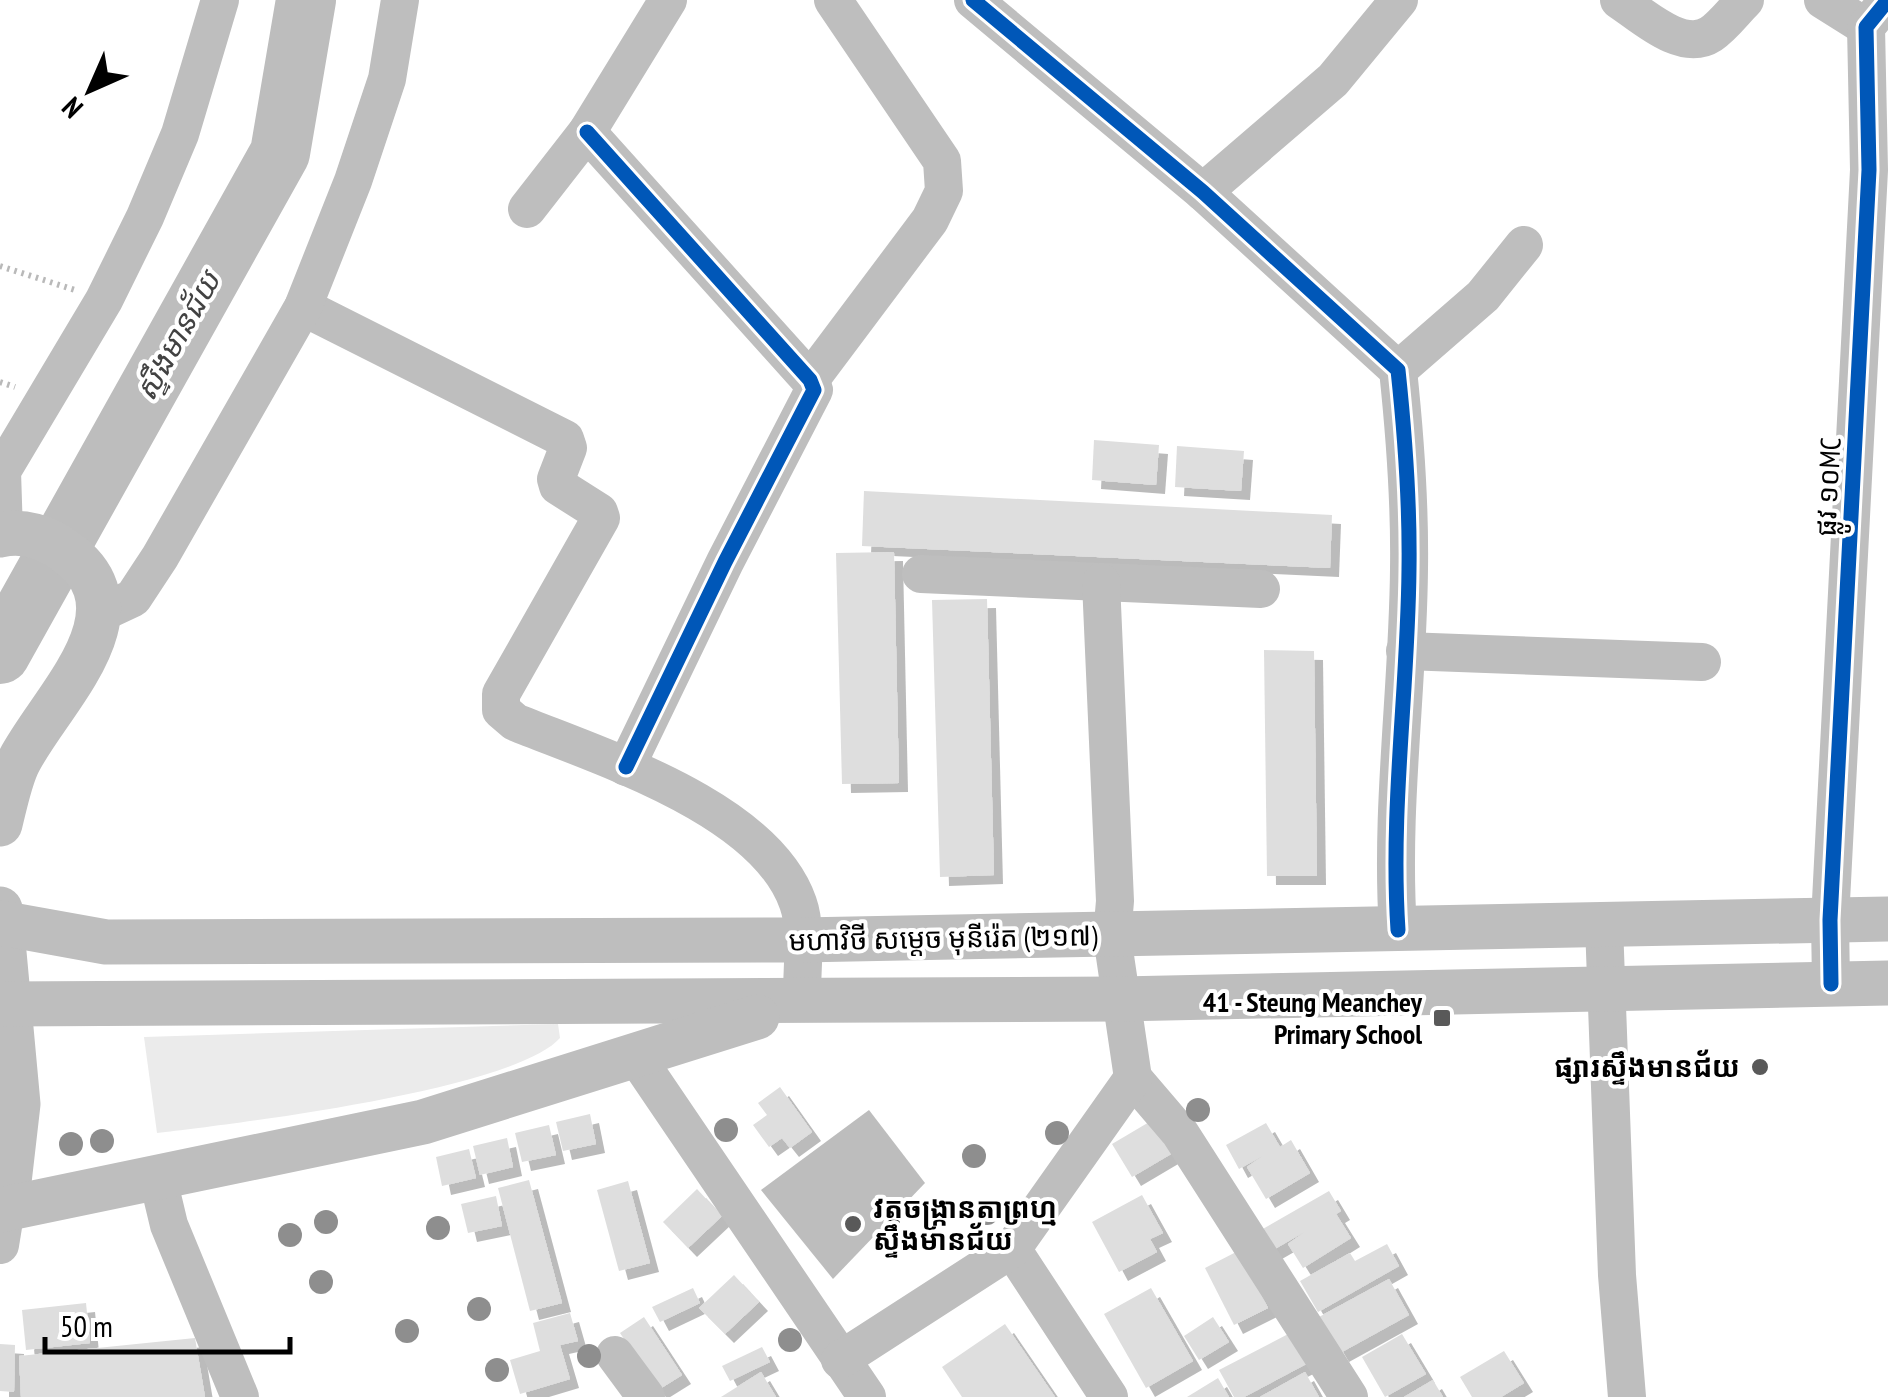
<svg xmlns="http://www.w3.org/2000/svg" width="1888" height="1397" font-family="'PT Sans Narrow','Noto Sans Khmer',sans-serif">
<defs>
<filter id="shadow"><feDropShadow dx="9" dy="9" stdDeviation="0" flood-color="#0004"/></filter>
</defs>
<rect width="100%" height="100%" fill="#fff"/>
<path fill="#ebebeb" d="M558,1024L560,1038C514,1090 234,1124 157,1133L144,1037Z"/>
<path fill="#bdbdbd" d="M869,1110L925,1183L833,1279L761,1190Z"/>
<g fill="none" stroke-linecap="round" stroke-linejoin="round">
<path stroke="#bdbdbd" stroke-width="60" d="M0,654L280,153L306,0"/>
</g>
<g fill="#dedede" filter="url(#shadow)">
<path d="M1094,440L1159,445L1156,485L1092,480Z"/>
<path d="M1177,446L1244,451L1241,491L1175,487Z"/>
<path d="M864,491L1332,515L1330,568L862,546Z"/>
<path d="M894,552L899,783L842,784L836,553Z"/>
<path d="M987,599L994,875L940,877L932,600Z"/>
<path d="M1264,650L1314,651L1317,876H1267Z"/>
<path d="M780,1087L812,1132L790,1148L782,1138L769,1147L753,1125L767,1115L758,1103Z"/>
<path d="M590,1114L596,1144L563,1151L556,1122Z"/>
<path d="M1156,1118L1176,1151L1132,1177L1112,1144Z"/>
<path d="M1266,1123L1280,1147L1291,1140L1310,1173L1266,1199L1247,1167L1264,1155L1239,1169L1226,1145Z"/>
<path d="M549,1125L556,1155L522,1162L515,1133Z"/>
<path d="M507,1138L513,1167L480,1175L473,1146Z"/>
<path d="M469,1149L476,1178L442,1186L436,1157Z"/>
<path d="M529,1180L562,1303L530,1311L498,1188Z"/>
<path d="M628,1181L650,1263L619,1271L597,1190Z"/>
<path d="M697,1189L722,1216L688,1248L663,1222Z"/>
<path d="M1329,1191L1341,1211L1336,1214L1351,1238L1303,1268L1288,1244L1306,1231L1273,1250L1261,1230Z"/>
<path d="M1142,1195L1163,1233L1150,1239L1157,1252L1119,1272L1092,1222Z"/>
<path d="M496,1196L502,1226L468,1233L461,1204Z"/>
<path d="M1387,1244L1399,1266L1318,1312L1300,1281L1350,1253L1355,1261Z"/>
<path d="M1238,1251L1268,1308L1234,1325L1205,1268Z"/>
<path d="M734,1275L759,1302L725,1334L699,1308Z"/>
<path d="M1389,1279L1409,1315L1340,1353L1319,1317Z"/>
<path d="M693,1288L700,1303L660,1322L652,1307Z"/>
<path d="M1151,1288L1193,1361L1146,1388L1104,1314Z"/>
<path d="M86,1303L90,1343L26,1350L22,1310Z"/>
<path d="M570,1313L578,1341L560,1345L570,1379L520,1394L510,1360L540,1351L533,1323Z"/>
<path d="M644,1317L682,1375L658,1390L620,1333Z"/>
<path d="M1213,1317L1229,1342L1199,1360L1184,1336Z"/>
<path d="M1005,1324L1055,1397H962L942,1367Z"/>
<path d="M1292,1332L1308,1363L1244,1397H1234L1219,1370Z"/>
<path d="M1402,1334L1426,1374L1385,1397L1362,1357Z"/>
<path d="M195,1338L205,1397H21L19,1356Z"/>
<path d="M0,1344L15,1345L14,1392L0,1391Z"/>
<path d="M762,1347L770,1362L730,1381L722,1366Z"/>
<path d="M1504,1351L1524,1383L1501,1397H1472L1460,1377Z"/>
<path d="M761,1372L776,1397H721Z"/>
<path d="M1305,1372L1319,1397H1260Z"/>
<path d="M1218,1378L1229,1397H1187Z"/>
<path d="M1433,1380L1443,1397H1404Z"/>
</g>
<g fill="none" stroke-linecap="round" stroke-linejoin="round">
<g stroke="#b9b9b9" stroke-width="6" stroke-dasharray="2.5 5" stroke-linecap="butt">
<path d="M0,266L75,290"/>
<path d="M0,382L15,387"/>
</g>
<g stroke="#bebebe" stroke-width="38">
<path d="M973,0L1203,192L1398,370C1405,436 1410,502 1409,569C1408,689 1390,809 1398,930"/>
<path d="M1619,0C1642,15 1682,53 1711,34C1723,26 1734,11 1745,0"/>
<path d="M1823,0L1866,27"/>
<path d="M587,132L810,380L814,390L725,562L626,767"/>
<path d="M1203,192L1333,80L1399,0"/>
<path d="M527,209L587,132L668,0"/>
<path d="M303,307L565,439L568,448L556,479L558,486L599,512L601,518L501,694V710L515,722C601,757 765,808 798,903C808,931 801,973 802,1003"/>
<path d="M1398,370L1483,296L1524,245"/>
<path d="M810,380L930,220L944,191L942,161L833,0"/>
<path d="M4,533L2,471L104,300L145,217L180,134L220,0"/>
<path d="M921,574L1261,589"/>
<path d="M101,613L133,598L160,557L303,307L353,181L387,79L400,0"/>
<path d="M1405,651L1702,662"/>
<path d="M1604,925L1617,1275L1627,1397"/>
<path d="M1831,984L1830,920L1869,170L1866,27L1888,0"/>
<path d="M635,1055L867,1397"/>
<path d="M1133,1078L1180,1133L1349,1397"/>
<path d="M158,1179L169,1225L240,1397"/>
<path d="M0,1245L6,1208"/>
<path d="M1012,1249L1109,1397"/>
<path d="M615,1355L646,1397"/>
<path d="M840,1360L1012,1249L1133,1078L1112,936L1115,901L1101,582"/>
</g>
<g stroke="#bebebe" stroke-width="45">
<path d="M0,535C23,530 46,537 65,551C152,612 46,704 17,765C9,783 5,804 0,824"/>
<path d="M0,909L18,1104L6,1208"/>
<path d="M0,923L106,942L801,940L1888,919"/>
<path d="M0,1004L1120,999L1888,983"/>
<path d="M0,1210L423,1122L757,1017"/>
</g>
<defs>
<g id="cycleway">
<path d="M973,0L1203,192L1398,370C1405,436 1410,502 1409,569C1408,689 1390,809 1398,930"/>
<path d="M587,132L810,380L814,390L725,562L626,767"/>
<path d="M1831,984L1830,920L1869,170L1866,27L1888,0"/>
</g>
</defs>
<use href="#cycleway" stroke="#fff" stroke-width="21"/>
<use href="#cycleway" stroke="#0057b8" stroke-width="15"/>
</g>
<g fill="#8e8e8e">
<circle cx="1198" cy="1110" r="12"/>
<circle cx="726" cy="1130" r="12"/>
<circle cx="1057" cy="1133" r="12"/>
<circle cx="102" cy="1141" r="12"/>
<circle cx="71" cy="1144" r="12"/>
<circle cx="974" cy="1156" r="12"/>
<circle cx="987" cy="1213" r="12"/>
<circle cx="326" cy="1222" r="12"/>
<circle cx="438" cy="1228" r="12"/>
<circle cx="290" cy="1235" r="12"/>
<circle cx="321" cy="1282" r="12"/>
<circle cx="479" cy="1309" r="12"/>
<circle cx="407" cy="1331" r="12"/>
<circle cx="790" cy="1340" r="12"/>
<circle cx="589" cy="1356" r="12"/>
<circle cx="497" cy="1370" r="12"/>
</g>
<g fill="#595959" stroke="#fff" stroke-width="4">
<rect x="1432" y="1008" width="20" height="20" rx="5"/>
<circle cx="1760" cy="1067" r="10"/>
<circle cx="853" cy="1224" r="10"/>
</g>
<g text-anchor="middle" stroke-width="8" stroke-linejoin="round" paint-order="stroke">
<g font-size="28" fill="#000" stroke="#fff">
<text transform="translate(1828 487) rotate(-87)" y="10">ផ្លូវ ១០MC</text>
<text transform="translate(943 938) rotate(-1)" y="10">មហាវិថី សម្តេច មុនីរ៉េត (២១៧)</text>
</g>
<g font-size="28" font-weight="bold" fill="#000" stroke="#fff" text-anchor="end">
<text x="1422" y="1012">41 - Steung Meanchey<tspan x="1422" dy="32">Primary School</tspan></text>
<text x="1740" y="1077">ផ្សារស្ទឹងមានជ័យ</text>
<text x="873" y="1218" text-anchor="start">វត្តចង្ក្រានតាព្រហ្ម<tspan x="873" dy="32">ស្ទឹងមានជ័យ</tspan></text>
</g>
<g font-size="30" font-style="italic" fill="#424242" stroke="#fff">
<text transform="translate(178 336) rotate(-61)" y="10">ស្ទឹងមានជ័យ</text>
</g>
</g>
<g transform="translate(90 90) rotate(225)" stroke="#ffffff" stroke-width="8" paint-order="stroke">
<path d="M0-8L18 38L0 25L-18 38Z" fill="#000000"/>
<text y="-15" font-size="28" font-weight="bold" text-anchor="middle" fill="#000000">N</text>
</g>
<path d="M45 1337v15h245v-15" fill="none" stroke="#000000" stroke-width="5"/>
<text x="60" y="1337" font-size="30" fill="#000000" stroke="#ffffff" stroke-width="8" paint-order="stroke">50 m</text>
</svg>
